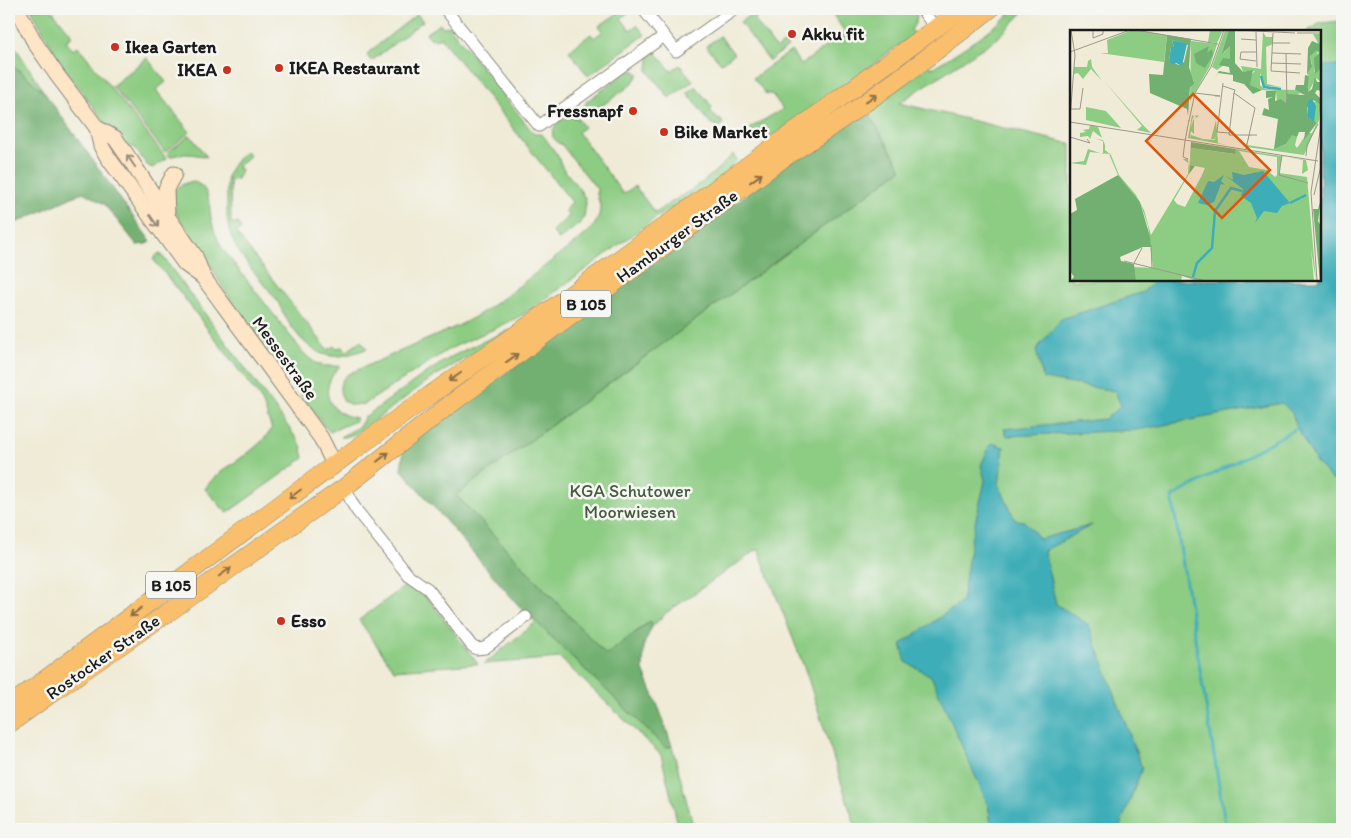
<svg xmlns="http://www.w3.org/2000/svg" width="1351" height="838" font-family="Itim,sans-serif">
<rect width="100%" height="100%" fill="#f6f6f2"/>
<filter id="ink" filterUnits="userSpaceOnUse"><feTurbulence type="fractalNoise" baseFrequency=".02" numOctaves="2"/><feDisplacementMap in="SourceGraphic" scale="10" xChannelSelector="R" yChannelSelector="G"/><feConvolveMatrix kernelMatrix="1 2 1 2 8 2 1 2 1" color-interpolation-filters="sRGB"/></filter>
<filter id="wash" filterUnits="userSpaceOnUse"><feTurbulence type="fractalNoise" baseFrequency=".0096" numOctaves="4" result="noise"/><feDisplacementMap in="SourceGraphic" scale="20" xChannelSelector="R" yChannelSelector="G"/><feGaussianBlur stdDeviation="1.12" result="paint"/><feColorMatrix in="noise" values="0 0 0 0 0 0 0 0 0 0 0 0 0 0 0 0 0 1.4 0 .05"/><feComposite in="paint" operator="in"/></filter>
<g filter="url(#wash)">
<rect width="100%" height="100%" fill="#efebd6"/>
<g fill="#8dcc83" stroke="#547450">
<path d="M31,9H51L73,36L66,41L73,50L78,46L167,159L152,168L147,165L133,146L127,150L72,80L58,59Z"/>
<path d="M624,9H626L629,12L621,18L630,30L637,25L645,35L588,76L569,51L591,34L594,38L603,31L599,26Z"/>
<path d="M758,9H767L754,19L776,49L785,43L788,47L769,61L740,22Z"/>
<path d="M829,9H915C919,18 916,22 911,30L914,34L794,123L762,141L758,135L756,136L750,128L783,109L772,94H766L753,78L791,51L801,65L845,32Z"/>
<path d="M1007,9H1026L999,37L899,103L1071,144V280H1320V31H1307L1321,23L1342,21V829H856L806,672L758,549L666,613L652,627L650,621L606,655L456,495L902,169L867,111L929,65L932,68C959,52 984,35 1009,15L1005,11Z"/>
<path d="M417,14L423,21L373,60H370L367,55L369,52Z"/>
<path d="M440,24L442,27L449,26L534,134H542L558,156L562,167L580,190L585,198L586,203L584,217L580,223L559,240L552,231L569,216L565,211L572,202L440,37L435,40L433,38L431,39L426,33Z"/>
<path d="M720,36L734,54L721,63L706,46Z"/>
<path d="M9,37L44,92L9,61Z"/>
<path d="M656,52L671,71L680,65L693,81L669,98L648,71L649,56Z"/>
<path d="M147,58L166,82L156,90L190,132L165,152L112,86Z"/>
<path d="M632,71H635L639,74L631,85L597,109L588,111L585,109V105L587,101L627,72Z"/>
<path d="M696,86L712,107L710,110L718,120L720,119L723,123L722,125L720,127L710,123L687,92Z"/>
<path d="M568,117L577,118L584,127L578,132L623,194L635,186L655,213C665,205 677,199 688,192C705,182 719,168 733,154L737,160C732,165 727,172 721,177C702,194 678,204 657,217L530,310C504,327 474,336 446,351L365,404L351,405L344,401C338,391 338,382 348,374L460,325L480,314L502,299L580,239C591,230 601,221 600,205C599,200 596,195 597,189L561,144L560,143L559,144C558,143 554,138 553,137C550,128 561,119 568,117Z"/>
<path d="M190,135L207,157C193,154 183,152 170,157L167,153Z"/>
<path d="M246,151L250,156L238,166L241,171L237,179L230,180L231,223H238L241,229L236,233L328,350L334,346L336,348L342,347L346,352L361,341L366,347V349C349,355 334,360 318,352C305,345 293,331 286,318C282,312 280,304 275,298C260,277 237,257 230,232C226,221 227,209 227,198C226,175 228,166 246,151Z"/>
<path d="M194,182C212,188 208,207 212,222C214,232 218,240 222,248L302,351C315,365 321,367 340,366C318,388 326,413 356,418L355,421L330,432L323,425L235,306L225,291L200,249L172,208L171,199L174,191L179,186L186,183Z"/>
<path d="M159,253H160L282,418L301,445L304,458L227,513L205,489C208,485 211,480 215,477C234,461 258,450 272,429L262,401L182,295L153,259Z"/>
<path d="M510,330L488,345L432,378L356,434L345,437H340C350,431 362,428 364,417L369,414C397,394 424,373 453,356C471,346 491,338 510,330Z"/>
<path d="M408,584H415L424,593L478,664L394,670L359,620Z"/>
<path d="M536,622L666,748L672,746L694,829H679L661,755L560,658L484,664Z"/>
</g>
<g fill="#72b071" stroke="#476646">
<path d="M9,61L44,92L151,242L146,244L137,245L104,204L83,192L9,226Z"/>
<path d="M867,111L902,169L456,495L606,655L651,621L652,627L644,644L643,670L660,711L672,746L666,748L536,622L526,614L401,469L404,448L805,151Z"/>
</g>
<g fill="#3dadb7" stroke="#2c646a">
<path d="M1342,65V483L1332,480L1316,462L1297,428L1292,413L1282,403L1137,430L1007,436L1004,429L1105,419L1121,406L1115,391L1043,379L1036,350L1061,319L1143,292L1155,280H1320V66Z"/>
<path d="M991,443L1004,447L999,485L1015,520L1024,521L1040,539L1092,525L1044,551L1056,604L1089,625L1142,768L1119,829H992L988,805L931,676L906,662L901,644L962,602L971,540L985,481L981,465Z"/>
</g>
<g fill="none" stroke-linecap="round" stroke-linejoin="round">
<path stroke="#3dadb7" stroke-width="3" d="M1226,829L1172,497L1297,428"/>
</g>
</g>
<g filter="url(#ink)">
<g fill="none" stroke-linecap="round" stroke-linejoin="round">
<defs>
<g id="minor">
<path d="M445,9L539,126L664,36"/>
<path d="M643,9L676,51L735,9"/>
<path d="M923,9L925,14L936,28"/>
<path d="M345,487L352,503L357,511L408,575L428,589L471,645L476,649L485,648L526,617"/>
</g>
<g id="secondary">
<path d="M17,9L35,43L57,75L97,128L115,138L131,161L167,216L195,256L203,277"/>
<path d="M97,128L101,146L109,159L185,264L203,277L321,438L334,464"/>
<path d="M167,215L166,189L174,174"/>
</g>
<g id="primary">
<path d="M9,706C176,584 339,457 510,339L962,9"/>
<path d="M9,724L53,692L176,607L345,487L444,409L782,159C854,113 923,62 990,9"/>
</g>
</defs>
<use href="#minor" stroke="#868479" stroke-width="13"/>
<use href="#secondary" stroke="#868479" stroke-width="17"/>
<use href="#primary" stroke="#868479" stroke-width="19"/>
<use href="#minor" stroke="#fff" stroke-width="11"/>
<use href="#secondary" stroke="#fde5c5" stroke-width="15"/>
<use href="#primary" stroke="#f9bf6d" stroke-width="18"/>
</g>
<defs><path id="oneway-shaft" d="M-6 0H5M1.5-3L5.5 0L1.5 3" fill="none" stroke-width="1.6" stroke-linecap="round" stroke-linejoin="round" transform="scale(1.25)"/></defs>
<g stroke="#8a6e44">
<use href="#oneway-shaft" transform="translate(871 98) rotate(-36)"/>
<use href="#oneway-shaft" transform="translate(756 178) rotate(-36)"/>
<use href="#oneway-shaft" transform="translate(512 358) rotate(-36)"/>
<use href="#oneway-shaft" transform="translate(455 377) rotate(145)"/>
<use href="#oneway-shaft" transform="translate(383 457) rotate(-38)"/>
<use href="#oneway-shaft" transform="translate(295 494) rotate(143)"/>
<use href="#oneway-shaft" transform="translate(225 572) rotate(-35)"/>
<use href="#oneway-shaft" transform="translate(136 612) rotate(143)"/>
</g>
<g stroke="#988b79">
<use href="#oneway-shaft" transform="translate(131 161) rotate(-124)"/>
<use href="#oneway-shaft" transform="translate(154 221) rotate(55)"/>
</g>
</g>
<g fill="#c8321e" stroke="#f6f6f2" stroke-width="2">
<circle cx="792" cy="34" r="5"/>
<circle cx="115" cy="47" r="5"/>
<circle cx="279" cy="68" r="5"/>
<circle cx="227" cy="70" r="5"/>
<circle cx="633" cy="111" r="5"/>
<circle cx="664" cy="132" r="5"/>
<circle cx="281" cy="621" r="5"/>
</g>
<g text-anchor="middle" stroke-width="5" stroke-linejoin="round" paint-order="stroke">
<g fill="#f6f6f2" stroke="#5d5d5c" stroke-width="1">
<rect x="561" y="290.5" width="50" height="27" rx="4"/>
<rect x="146" y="571.5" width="50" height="27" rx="4"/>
</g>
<g font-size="16" font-weight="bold" fill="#1c1c1c">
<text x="586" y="310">B 105</text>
<text x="171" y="591">B 105</text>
</g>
<g font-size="18" font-weight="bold" fill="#1c1c1c" stroke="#f6f6f2" text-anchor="start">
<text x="802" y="40">Akku fit</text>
<text x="125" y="53">Ikea Garten</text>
<text x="289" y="74">IKEA Restaurant</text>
<text x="217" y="76" text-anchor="end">IKEA</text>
<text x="623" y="117" text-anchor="end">Fressnapf</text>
<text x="674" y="138">Bike Market</text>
<text x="291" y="627">Esso</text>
</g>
<g font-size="18" fill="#1c1c1c" stroke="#f6f6f2">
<text transform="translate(677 236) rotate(-36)" y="6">Hamburger Straße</text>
<text transform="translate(285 358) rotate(54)" y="6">Messestraße</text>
<text transform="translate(103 657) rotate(-35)" y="6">Rostocker Straße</text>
</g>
<g font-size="18" fill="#445a40" stroke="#f6f6f2">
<text x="630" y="497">KGA Schutower<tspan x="630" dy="21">Moorwiesen</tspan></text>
</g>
</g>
<g transform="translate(1070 30)">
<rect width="251" height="251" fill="#efebd6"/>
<path d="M62,0L97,5L94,32L30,23H38L37,10ZM140,0H153L147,13L138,12ZM155,0H159V9L153,24L160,15L161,30L147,40L142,37ZM193,2L196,7H203V14L196,17L197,54L211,57L194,56L190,43V55L194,59L225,60L235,65L230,63L216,73L207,72L206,61L192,60L179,55L180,46L185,41L173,42L171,36L191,39ZM243,4H251L244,42L251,38V52L246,48L238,63L239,46L235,42L237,44L242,34L240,26L248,13ZM121,11L147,14L140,36L120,71ZM21,29L22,37L32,51L21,39L13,49L8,43L4,44V37H17L18,31ZM35,52L73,95L81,103L67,100L72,96ZM251,71L249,90L234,125L177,117L176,115L179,105H182L179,106L177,115L203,119L216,114L222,104L227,107L225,115L227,118L237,103H242L247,93L244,92V72ZM16,77L36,81L51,98L16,90ZM122,85L124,86L122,90L121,98L123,90L126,87L125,85L129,86L124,89V104L121,101L120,108L121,105L133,109L145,110L147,104L145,109H141L146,90L148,113L156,115L118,108ZM20,95L28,97L32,108L23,101L20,109L18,106L10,107V103L16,102L13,100L19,99ZM26,109L33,110L35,115V120L41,125L49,145L66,165L74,180L81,205L118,144V133L113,129H118L119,144L104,170L107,174L115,177L131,147L135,138L120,135L121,118L164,124L166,119L236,130L238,140L232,144L233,130L212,126L209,143L237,147L246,251L241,219L244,251H127L112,246L111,251H66L63,237L83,238L78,196L70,172L48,145L39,124L20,122L16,135L0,133L14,131L18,119L33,124V111ZM169,121L207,127V145L205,147L197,140L179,137Z" fill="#8dcc83" fill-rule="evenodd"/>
<path d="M159,0H165V33L173,42L183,40L180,55L192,60L183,64L174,54L163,51V45L148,43L145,47L149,41L160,43L159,37L149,35L153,28L160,29V16L152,24ZM251,4V38L245,44L244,28L249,23L247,20L240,26L242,36L237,44L238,18L242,11L249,14ZM97,5L121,9L119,37L124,54L120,57L118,86L117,79L80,63L79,44L93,45ZM102,10L118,15L114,32L109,35L99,31L101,17H104ZM139,16L137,23L142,19L143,25L135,38L126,33L124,24ZM235,45L239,46L238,62L242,59L245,47L247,52H251V61L247,60L245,63L251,69L250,74L243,70L237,78V87L247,93L234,110L235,102H229L227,107L222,105L216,114L204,119L208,89L192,85L194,78L199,80L198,69L203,67L196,68V61H206L205,71L211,69L216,73L217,64L235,65L225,60L226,55H234ZM121,112L166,119L165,124L121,118L120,135L125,136L119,144ZM48,145L70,172L80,207L81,217H73L50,227L51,231L64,234L66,251H0L4,247L0,241V184L7,180L5,169ZM251,169L248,191L251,196L250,251L243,179H248Z" fill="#72b071" fill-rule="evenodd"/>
<path d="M102,10L117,14L112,36L106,33L103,35L99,31L101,17H104ZM242,69L246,76L244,92L237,87L238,71ZM193,141L220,173L212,176L207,183L194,181L185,193L187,188L181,173L171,166L173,159L156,146L163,150L162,142L174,145ZM154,145L151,151L155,155L151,154L144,172L137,175L128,173L138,151L144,152Z" fill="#3dadb7"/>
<path fill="none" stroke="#3dadb7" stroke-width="2.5" d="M191,46L194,57L211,59M220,173L236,165M123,247L127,233L142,218L145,181L161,158L172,161"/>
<path fill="none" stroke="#9b988c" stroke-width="1" d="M23,0V8L33,4V0M65,0L148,14M166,0L225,3M186,2L187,37M203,3L201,41L230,43M227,3H252M171,9L186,10M203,13H220M0,22L60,0M186,22H171L170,29L186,31M202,23L231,24M216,23L217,75M201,33L231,34M153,53L147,102L159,103M153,56L165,60L164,63L185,78L176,119M125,63L150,66H145M164,63L159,105H187M0,79H10L13,58M0,88L5,25L1,0M119,91L125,63L141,37L154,0M0,92L248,131M0,107L20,113L17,109M115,111L113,127L118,129M115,111L119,90M212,125L209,145L238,153M236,126L237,115L248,94M251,129L252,108M244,165L252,132M81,215L82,238M54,231L136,251M64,233L72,218M247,251L241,162L252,88"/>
<path fill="#de560d" fill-opacity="0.15" stroke="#de560d" stroke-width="2.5" d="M123,64L200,140L152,188L76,111Z"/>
<rect width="251" height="251" fill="none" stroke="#1c1c1c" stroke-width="2.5"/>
</g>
<rect width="1351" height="838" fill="none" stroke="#f6f6f2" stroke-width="30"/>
</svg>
